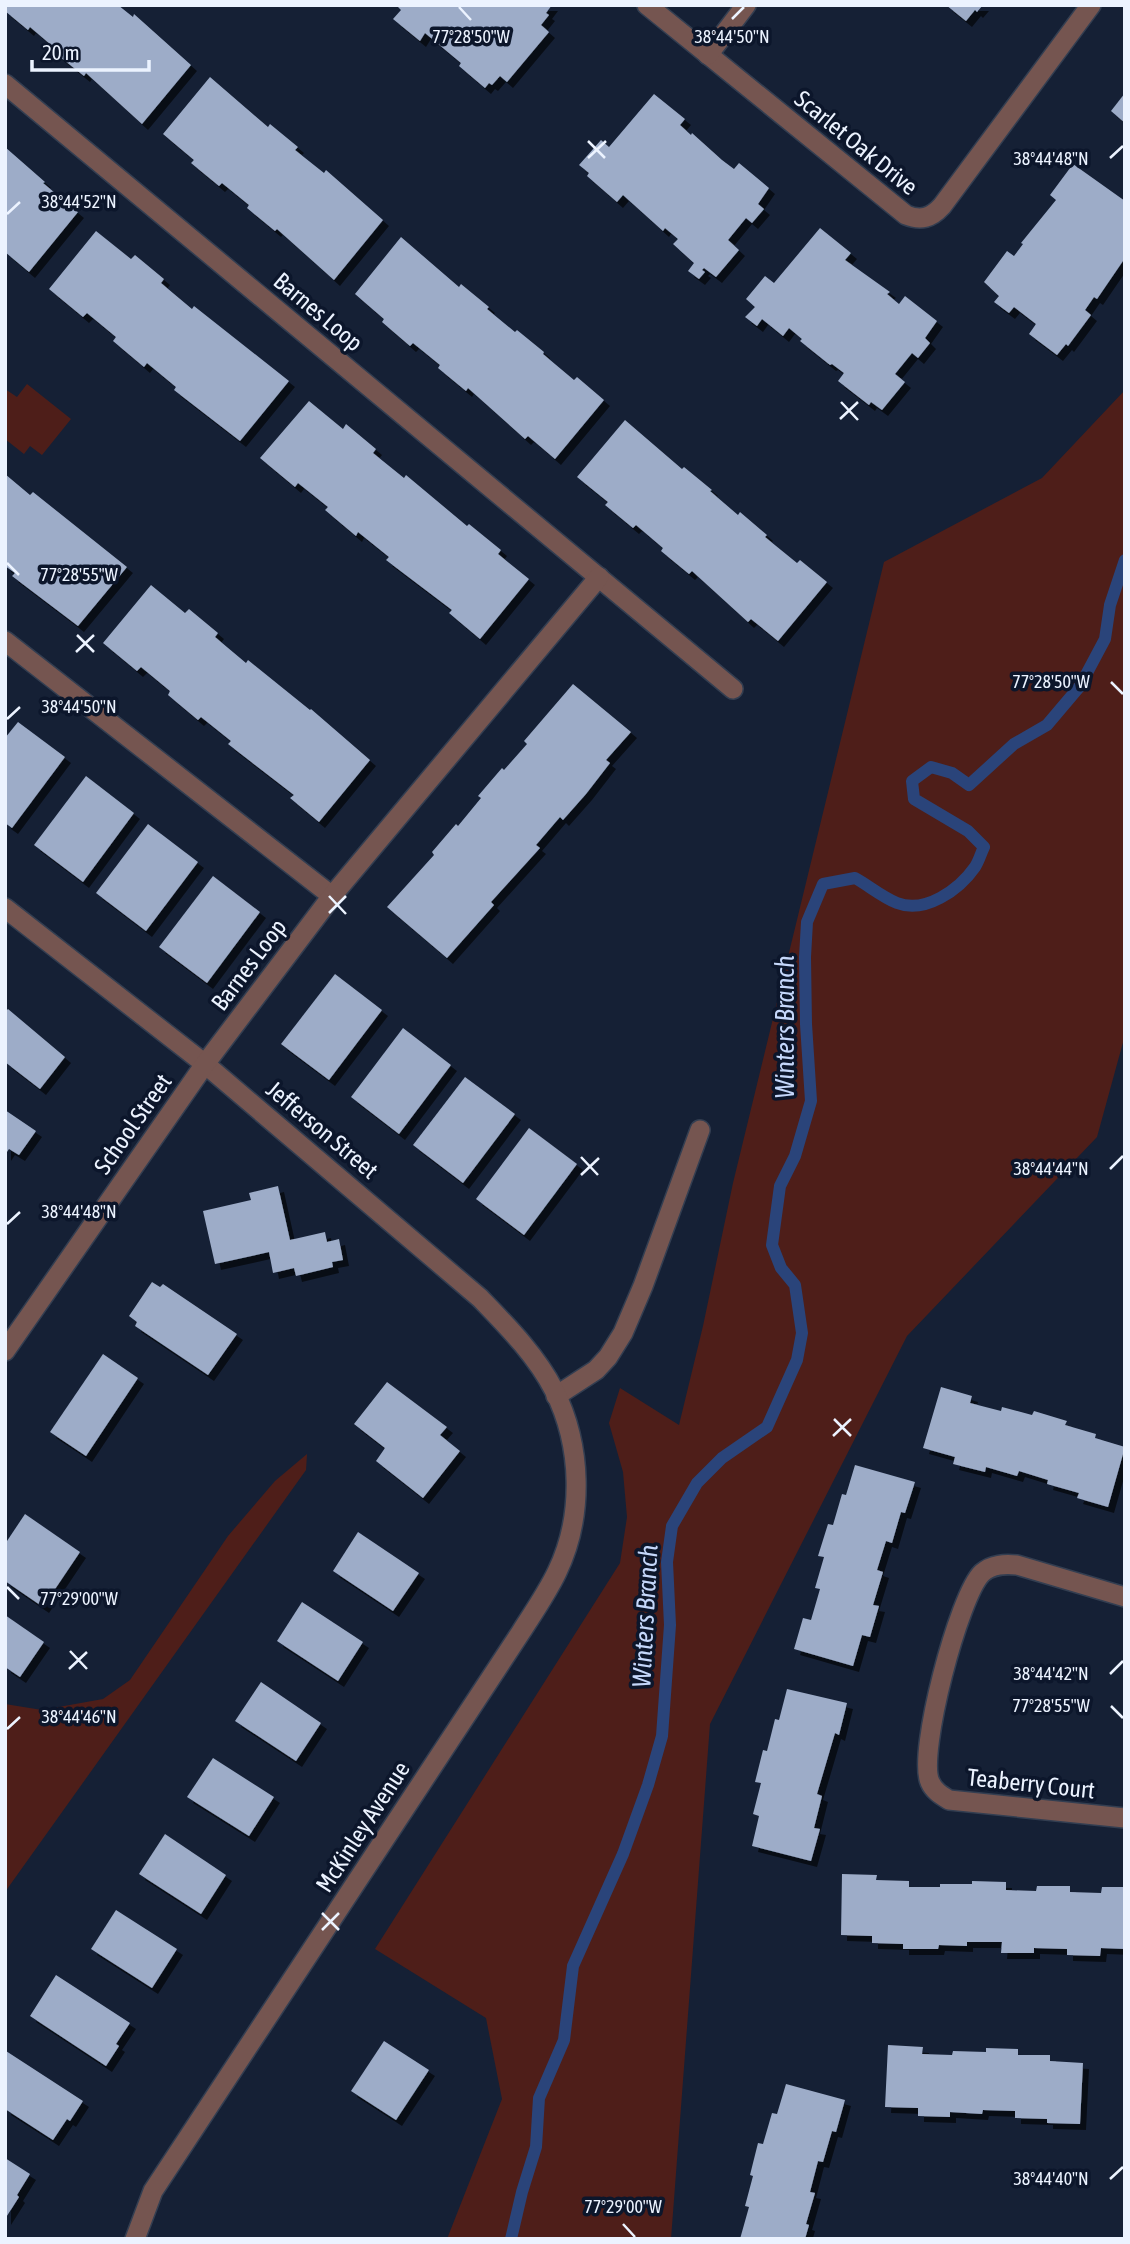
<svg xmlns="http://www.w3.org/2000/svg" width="1130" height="2244" font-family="'Asap Condensed',sans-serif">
<defs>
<filter id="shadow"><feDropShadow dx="6" dy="6" stdDeviation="0" flood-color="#0009"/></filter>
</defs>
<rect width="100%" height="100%" fill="#152035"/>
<g fill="#4e1e19">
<path d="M27,384L71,419L42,455L30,446L24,454L5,439V389L17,397Z"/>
<path d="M1125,390V1035L1097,1137L907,1336L710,1724L671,2239H447L502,2099L486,2018L375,1949L620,1563L627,1517L623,1472L609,1423L620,1388L679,1425L703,1326L733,1183L884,562L1042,478Z"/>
<path d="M307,1454L306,1470L5,1892V1704L42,1710L103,1699L130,1680L228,1536L275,1481Z"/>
</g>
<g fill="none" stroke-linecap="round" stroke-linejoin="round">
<path stroke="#2a447a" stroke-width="12" d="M511,2239L522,2192L536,2147L539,2098L564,2040L573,1966L623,1854L648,1785L662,1736L670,1625L667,1562L672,1526L697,1483L722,1458L767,1427L797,1360L802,1333L795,1285L781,1268L772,1245L780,1186L795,1156L811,1101L806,1024L805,957L807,922L823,884L855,878C868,885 882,897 897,903C925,914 959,890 975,867C979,861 981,853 984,847L968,831L914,799L912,781L931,767L952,773L969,785L1014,744L1047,725L1080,686L1105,639L1110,605L1125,560"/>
</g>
<g fill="#9dacc8" filter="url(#shadow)">
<path d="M5,5H118L133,17L134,14L191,65L142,124L86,73L84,76L55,53L57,50L30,27L28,30L5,11Z"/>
<path d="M399,5H552L546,13L549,15L541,25L549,32L507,82L500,76L492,85L489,83L485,88L459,66L461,63L425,33L420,41L393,19L401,10L398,7Z"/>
<path d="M946,5H983L977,12L975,10L966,21Z"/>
<path d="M210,77L268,127L270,124L298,147L295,150L324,173L326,170L383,220L334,280L277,229L275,231L247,208L249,205L222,183L219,186L191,163L194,160L163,134Z"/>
<path d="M1125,93V123L1111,111Z"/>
<path d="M654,94L685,119L680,125L691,135L692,133L722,160L734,169L739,163L769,188L758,204L764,209L752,223L746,218L728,240L739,250L716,277L704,268L702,270L705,272L699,279L688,271L694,263L673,244L678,239L665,228L663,231L623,195L617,202L587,176L589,173L579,165L601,140L609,147Z"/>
<path d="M5,147L45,182L43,183L78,212L29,272L5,252Z"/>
<path d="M1073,164L1125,201V258L1097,299L1094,297L1085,310L1091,315L1068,346L1066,344L1057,355L1029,334L1036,324L1014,307L1009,313L994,302L999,296L984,282L1007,251L1014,256L1023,244L1021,243L1056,200L1050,195Z"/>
<path d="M820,228L851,253L845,260L890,292L887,294L899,304L905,296L937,321L925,338L930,343L918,358L912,353L895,374L905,382L882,410L871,402L869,405L838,381L844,373L832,364L830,365L800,341L802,339L789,328L783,336L762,319L757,326L745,317L755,307L746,299L765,276L774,283Z"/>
<path d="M96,231L131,259L135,255L164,279L161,283L192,309L194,306L289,381L240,441L174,390L176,387L147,363L144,367L113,341L116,337L87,313L83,317L49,289Z"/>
<path d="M401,237L459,287L461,284L489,307L487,309L515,332L517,330L544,352L543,354L574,380L577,377L604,400L555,459L528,436L525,439L468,388L466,391L438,368L440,365L413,343L410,346L382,322L384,319L355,294Z"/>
<path d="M309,401L343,429L346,424L376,449L373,453L404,478L406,475L467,526L469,524L501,550L498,554L529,579L480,639L449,613L452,610L386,560L389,557L358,532L356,536L325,510L328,507L298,483L295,487L260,458Z"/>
<path d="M625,420L682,469L684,467L712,490L710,491L738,515L740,512L767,535L765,537L797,563L800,560L827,582L778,641L751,619L748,622L692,571L689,574L661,551L663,548L636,525L633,528L605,505L608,502L577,477Z"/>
<path d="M5,474L30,495L33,492L127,567L78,626L12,576L15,573L5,566Z"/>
<path d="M151,585L185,613L189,609L218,633L215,637L246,663L248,660L310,710L311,709L370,760L319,822L290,798L294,795L228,744L231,741L201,717L198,720L168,695L170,691L141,667L137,671L103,643Z"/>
<path d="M573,684L631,732L606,760L610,763L586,794L563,820L560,817L536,845L540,848L491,902L494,905L447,958L387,907L434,855L432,852L456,824L458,826L481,798L478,796L502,768L504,770L527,744L524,741Z"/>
<path d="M18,722L65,757L12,828L5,823V738Z"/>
<path d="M86,776L134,813L83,882L34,845Z"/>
<path d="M148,824L198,862L146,931L96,893Z"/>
<path d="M213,876L260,912L207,983L159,947Z"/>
<path d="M335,974L382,1010L329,1080L281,1044Z"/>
<path d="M8,1009L65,1057L40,1089L5,1062V1012Z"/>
<path d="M403,1028L451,1065L399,1134L351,1097Z"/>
<path d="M465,1077L515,1114L463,1183L413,1145Z"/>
<path d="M5,1110L36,1131L19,1155L9,1149L5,1155Z"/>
<path d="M529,1128L577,1164L524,1235L476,1199Z"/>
<path d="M278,1186L290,1240L325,1232L327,1242L339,1239L343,1260L332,1262L333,1267L296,1276L294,1268L273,1273L269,1252L215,1264L203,1211L251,1200L249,1193Z"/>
<path d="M152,1282L160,1287L163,1284L237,1334L208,1375L135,1326L137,1322L129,1316Z"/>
<path d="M103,1354L138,1378L86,1456L50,1432Z"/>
<path d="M387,1382L447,1427L440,1435L460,1451L423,1498L376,1461L385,1448L354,1424Z"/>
<path d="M941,1387L972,1396L970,1403L1001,1411L1002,1407L1032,1415L1034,1411L1067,1421L1065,1425L1096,1434L1095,1438L1125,1447L1108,1507L1077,1498L1079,1493L1047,1484L1048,1480L1019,1471L1017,1476L986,1467L985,1472L953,1464L955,1457L923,1448Z"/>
<path d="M855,1465L915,1482L905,1513L901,1512L892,1543L886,1541L877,1570L883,1572L873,1605L879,1606L870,1637L862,1635L853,1666L794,1649L803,1618L811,1620L820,1589L815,1588L824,1557L818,1556L828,1524L833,1525L842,1494L846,1495Z"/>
<path d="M25,1514L80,1552L43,1607L5,1581V1544Z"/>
<path d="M358,1532L419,1573L393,1611L333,1571Z"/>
<path d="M302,1602L363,1642L338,1681L277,1641Z"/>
<path d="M5,1615L44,1642L20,1677L5,1667Z"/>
<path d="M261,1682L321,1723L296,1761L235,1721Z"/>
<path d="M787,1689L847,1703L839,1735L835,1733L817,1794L822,1796L814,1828L820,1829L811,1861L752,1846L759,1816L753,1814L761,1783L755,1782L763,1750L767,1751L775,1719L779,1720Z"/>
<path d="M213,1758L274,1797L249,1836L187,1797Z"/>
<path d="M165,1834L226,1875L201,1914L139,1874Z"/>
<path d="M842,1874L877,1875L876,1880L909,1881V1887H940V1884H972V1881L1006,1882V1890L1036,1891L1037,1886H1070V1892L1101,1893L1102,1887H1125V1949L1101,1948L1100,1956L1067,1955V1949L1034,1948V1953H1001L1002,1942H967V1946L939,1945L938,1949H903V1944L872,1943V1936L841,1935Z"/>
<path d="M116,1910L177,1949L152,1988L91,1949Z"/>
<path d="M56,1975L130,2023L116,2044L119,2046L106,2066L30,2016Z"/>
<path d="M384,2041L429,2070L396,2120L351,2091Z"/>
<path d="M888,2045L923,2047L922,2054L952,2055L953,2051L986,2052V2048L1018,2049V2055H1050V2061L1083,2063L1080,2124L1047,2123V2119L1015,2118V2111L983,2110L982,2114L950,2112V2117L918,2116V2108L885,2107Z"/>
<path d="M6,2051L83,2101L70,2121L67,2119L53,2140L5,2109Z"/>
<path d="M786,2084L845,2100L836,2132L832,2131L823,2162L818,2161L810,2192L815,2193L806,2224L809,2225L805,2239H740L749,2207L745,2206L753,2176L750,2175L758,2143L763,2144L772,2113L777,2114Z"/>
<path d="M5,2158L30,2174L17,2195L19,2197L5,2219Z"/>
</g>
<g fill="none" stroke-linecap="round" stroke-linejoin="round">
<defs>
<path id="service" d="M556,1396L596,1370L608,1357L623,1333L643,1286L700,1130"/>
<g id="minor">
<path d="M647,5L906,215C921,221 931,218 942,206L1091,5"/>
<path d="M708,55L746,5"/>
<path d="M5,84L733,689"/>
<path d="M5,641L332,896"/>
<path d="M5,908L205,1064L480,1298C507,1326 536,1355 554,1390C582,1446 584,1516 557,1572C547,1593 533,1613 521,1632L153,2191L135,2239"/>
<path d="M5,1351L205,1064L332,896L599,577"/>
<path d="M1125,1597L1017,1565C1005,1564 992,1564 982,1573C959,1595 917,1754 930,1782C934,1791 941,1795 949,1800L1125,1818"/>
</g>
</defs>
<use href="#service" stroke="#333e51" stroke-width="22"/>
<use href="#minor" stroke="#333e51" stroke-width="22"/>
<use href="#service" stroke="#755550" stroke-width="19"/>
<use href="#minor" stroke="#755550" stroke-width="19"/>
</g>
<path fill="none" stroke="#ecf3ff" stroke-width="2.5" d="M459,7L471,20M732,19L744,7M588,141L605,158M588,158L606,141M1110,158L1123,146M7,214L20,202M841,402L858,420M840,419L858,402M7,563L19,575M77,635L94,652M76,652L94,635M1111,682L1123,694M7,719L20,707M329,896L346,914M329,913L346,896M581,1157L598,1175M1110,1169L1123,1156M581,1175L599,1158M7,1224L20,1212M834,1419L851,1436M833,1436L851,1419M7,1587L19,1599M70,1651L87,1669M69,1669L87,1652M1110,1674L1123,1661M1111,1706L1123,1718M7,1729L20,1717M322,1913L339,1930M322,1930L339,1913M1110,2179L1123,2167M623,2224L635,2237"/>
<g text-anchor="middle" stroke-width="7" stroke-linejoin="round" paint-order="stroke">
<g font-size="24" fill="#ecf3ff" stroke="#0c162b">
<text transform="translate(856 143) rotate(39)" y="8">Scarlet Oak Drive</text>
<text transform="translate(318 312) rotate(40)" y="8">Barnes Loop</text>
<text transform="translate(249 965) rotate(-53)" y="8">Barnes Loop</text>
<text transform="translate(133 1124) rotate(-55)" y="8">School Street</text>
<text transform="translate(322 1130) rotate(40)" y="8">Jefferson Street</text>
<text transform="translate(1031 1784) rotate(6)" y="8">Teaberry Court</text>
<text transform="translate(363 1827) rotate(-57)" y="8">McKinley Avenue</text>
</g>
<g font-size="26" font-style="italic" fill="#c5d7fa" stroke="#0c162b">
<text transform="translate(785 1027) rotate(-90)" y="9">Winters Branch</text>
<text transform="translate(645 1616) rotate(-87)" y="9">Winters Branch</text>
</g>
</g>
<g font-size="18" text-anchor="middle" fill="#ecf3ff" stroke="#0c162b" stroke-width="7" stroke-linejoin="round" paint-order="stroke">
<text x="732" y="43">38°44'50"N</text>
<text x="471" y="43">77°28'50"W</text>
<text x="1051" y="165">38°44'48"N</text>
<text x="79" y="208">38°44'52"N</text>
<text x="79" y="581">77°28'55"W</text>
<text x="1051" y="688">77°28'50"W</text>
<text x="79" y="713">38°44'50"N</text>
<text x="1051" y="1175">38°44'44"N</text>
<text x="79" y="1218">38°44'48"N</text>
<text x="79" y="1605">77°29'00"W</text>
<text x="1051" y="1680">38°44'42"N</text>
<text x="1051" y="1712">77°28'55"W</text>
<text x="79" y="1723">38°44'46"N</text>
<text x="1051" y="2185">38°44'40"N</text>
<text x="623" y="2213">77°29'00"W</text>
</g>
<rect width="1130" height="2244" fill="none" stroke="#ecf3ff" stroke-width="14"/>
<path d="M32 60v10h117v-10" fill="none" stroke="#ecf3ff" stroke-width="3.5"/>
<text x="42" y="60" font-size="21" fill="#ecf3ff" stroke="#0c162b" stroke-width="5" paint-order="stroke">20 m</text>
</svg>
